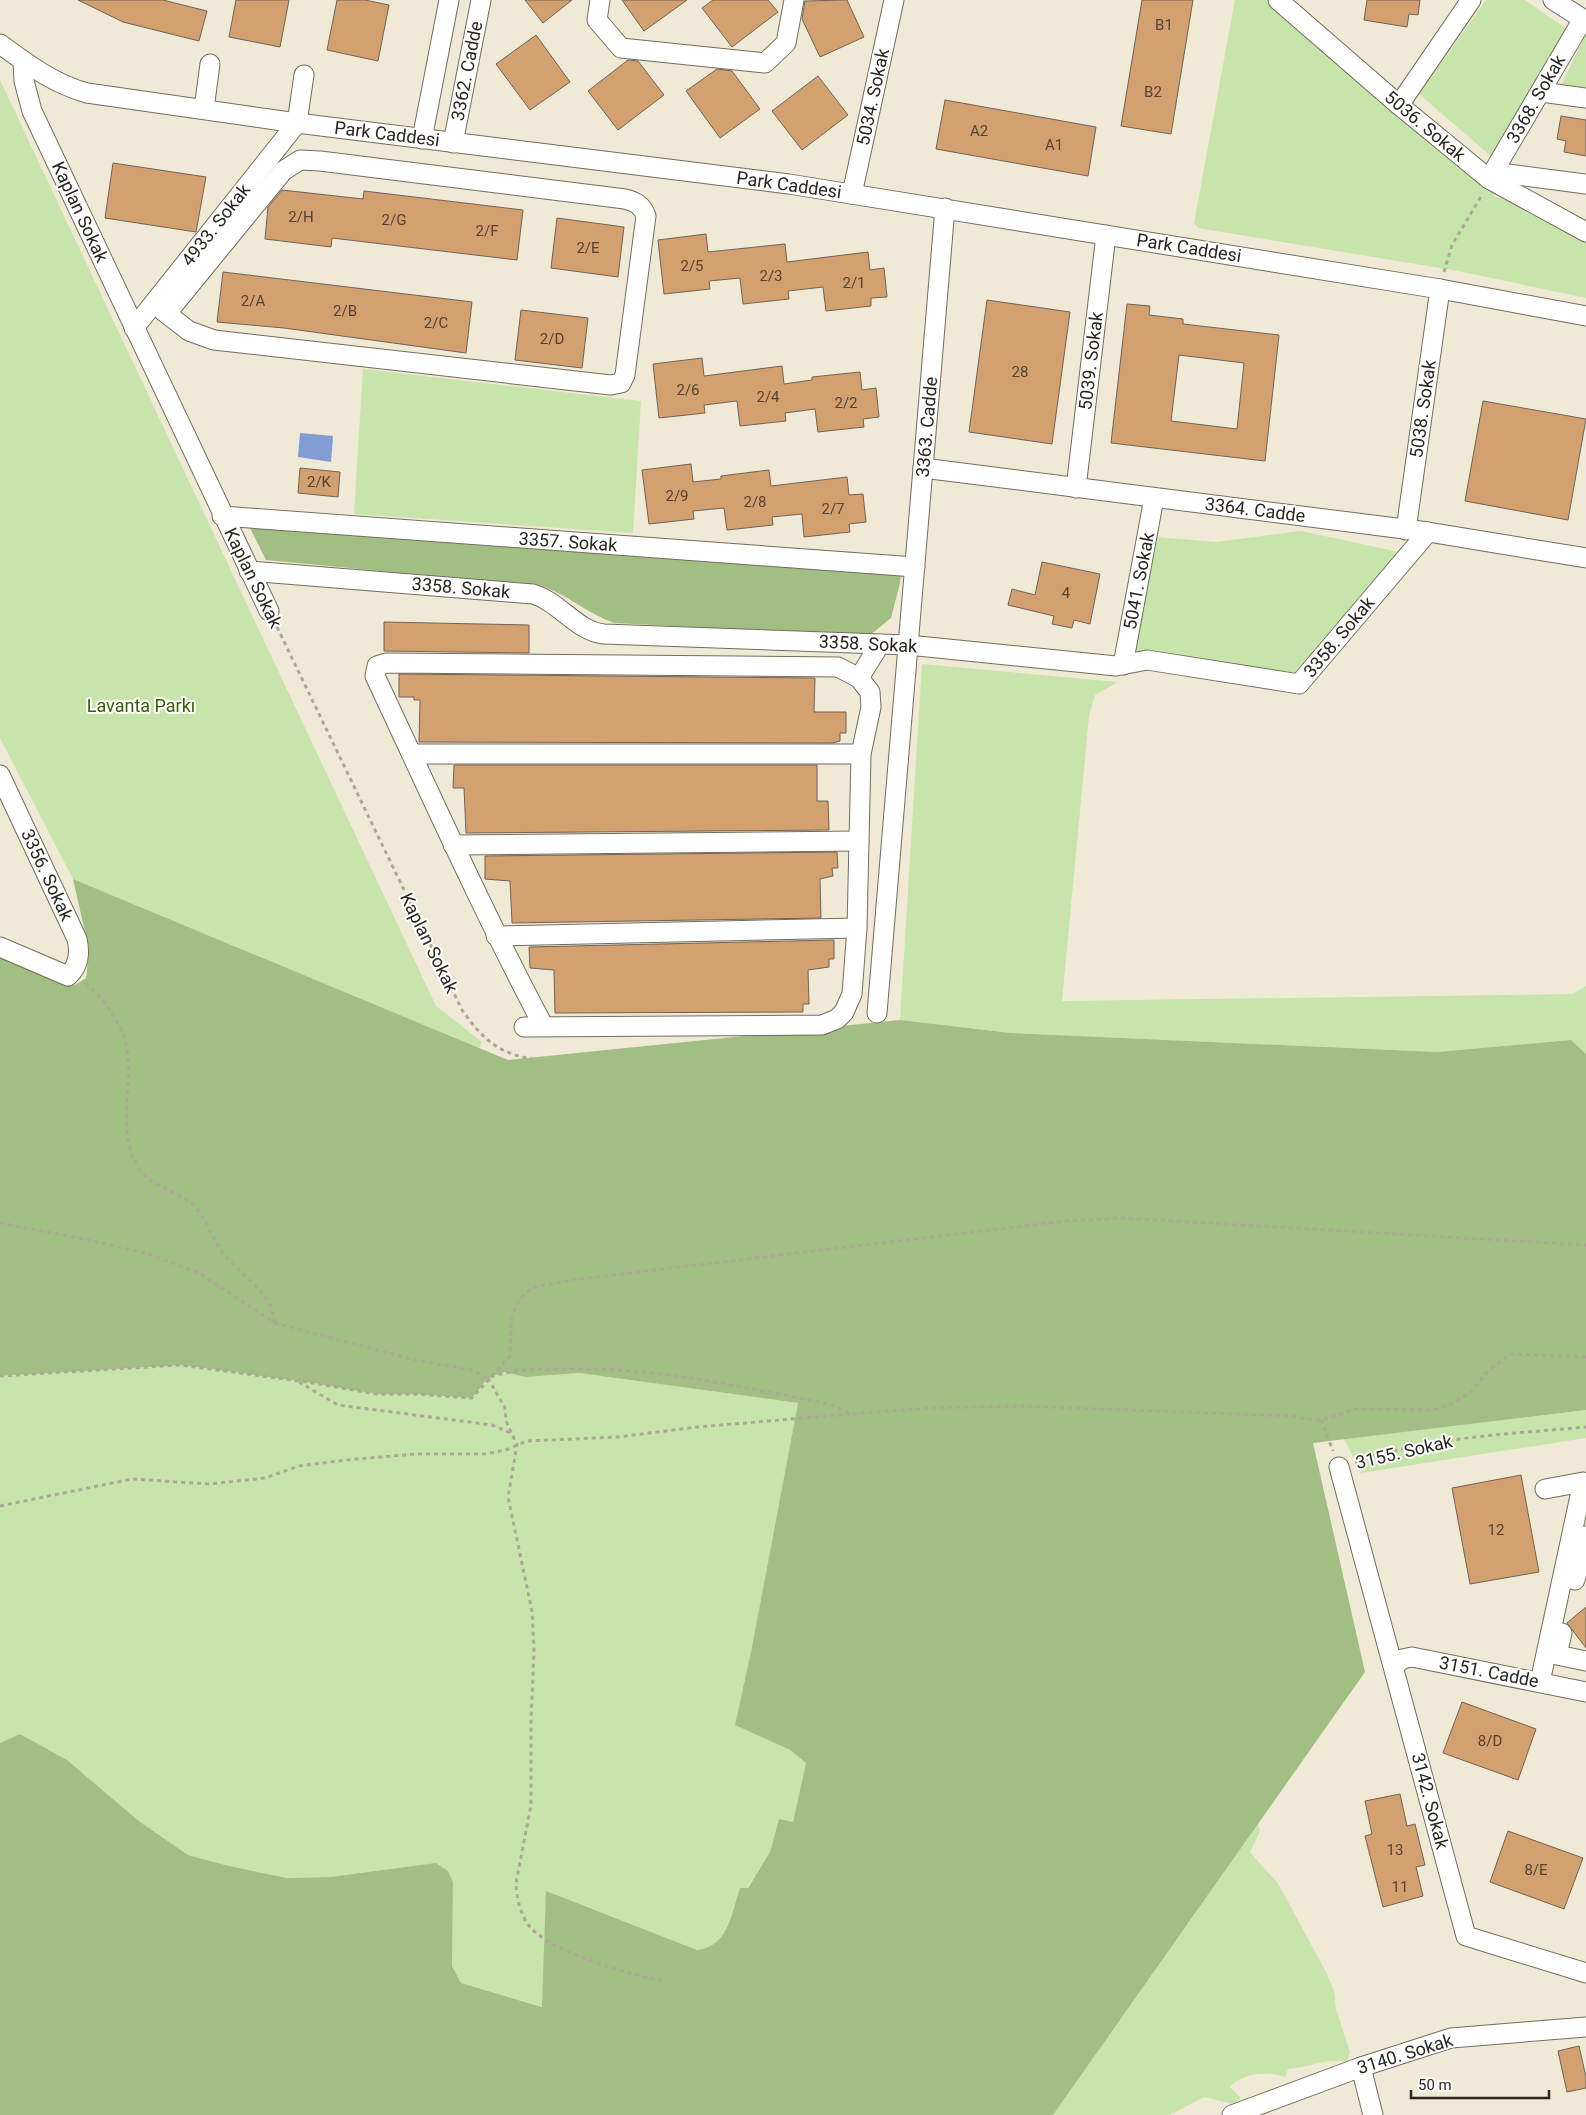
<svg xmlns="http://www.w3.org/2000/svg" width="1586" height="2115" font-family="Roboto,sans-serif">
<rect width="100%" height="100%" fill="#f0e9d6"/>
<g fill="#c7e4ab">
<path d="M1235,0H1266L1494,192L1495,197L1503,198L1509,195L1586,241V298L1458,271L1198,228L1194,223Z"/>
<path d="M1486,0H1525L1565,28L1564,38L1492,157L1419,94Z"/>
<path d="M1586,33V91L1560,88Z"/>
<path d="M0,80L436,1006L482,1042L479,1048L73,879L0,738Z"/>
<path d="M363,369L641,401L633,533L354,514Z"/>
<path d="M1301,531L1399,552L1293,674L1132,650L1155,537L1216,542Z"/>
<path d="M922,664L1118,682L1095,695L1089,716L1062,1001L1573,994L1586,986V1054L1571,1040L1437,1052L1011,1033L900,1020Z"/>
<path d="M181,1365L313,1383L376,1394H413L472,1398L488,1378L504,1372L526,1377L579,1373L798,1403L752,1647L735,1725L790,1750L806,1763L793,1822L779,1819L770,1852L747,1888H740C730,1913 729,1946 697,1950L546,1892L543,2007L461,1983L452,1966L453,1882L331,1877L287,1878L229,1866L188,1855L140,1822L67,1760L20,1734L0,1743V1376Z"/>
<path d="M1586,1410V1438L1361,1473L1344,1439Z"/>
<path d="M1258,1824L1260,1831L1250,1852L1279,1885L1327,1974L1334,1991L1336,2009L1350,2052L1347,2062C1321,2058 1311,2068 1288,2069L1285,2077C1268,2071 1242,2073 1230,2087L1241,2098L1234,2104L1204,2097L1170,2115H1053Z"/>
</g>
<g fill="#a1bf83">
<path d="M250,528L901,572L900,583L891,618L869,636L614,623C589,614 570,597 545,587L266,560Z"/>
<path d="M73,879L508,1060L900,1020L1011,1033L1437,1052L1571,1040L1586,1054V1410L1313,1443L1365,1672L1053,2115H0V1743L20,1734L67,1760L140,1822L188,1855L229,1866L287,1878L331,1877L436,1863L448,1871L453,1882L452,1966L461,1983L542,2007L546,1891L697,1950C729,1946 731,1913 740,1888H748L770,1852L779,1819L793,1822L806,1763L790,1750L735,1725L752,1647L798,1403L579,1373L526,1377L504,1372L488,1378L472,1398L413,1394H376L313,1383L181,1365L0,1376V955L75,985L86,978L89,950Z"/>
</g>
<path fill="#819dd4" d="M300,433L333,436L331,462L298,457Z"/>
<g fill="#d3a070" stroke="#716356" fill-rule="evenodd">
<path d="M78,0H163L207,11L199,41L123,22Z"/>
<path d="M236,0H289L280,47L229,37Z"/>
<path d="M337,0H365L389,5L378,61L327,50Z"/>
<path d="M525,0H572L543,23Z"/>
<path d="M622,0H687L644,31Z"/>
<path d="M713,0H768L778,12L732,47L702,8Z"/>
<path d="M847,0L864,37L820,57L802,19L805,1Z"/>
<path d="M1142,0H1193L1171,134L1121,126Z"/>
<path d="M1367,0H1420L1418,15L1409,14L1407,27L1364,20Z"/>
<path d="M536,35L570,82L530,110L496,64Z"/>
<path d="M628,60L638,61L664,95L618,130L588,91Z"/>
<path d="M717,69L732,71L760,109L720,138L686,91Z"/>
<path d="M818,76L848,115L802,150L772,111Z"/>
<path d="M945,100L1096,127L1088,176L936,149Z"/>
<path d="M1561,116L1586,120V156L1564,152L1566,141L1557,139Z"/>
<path d="M113,163L206,177L196,232L105,218Z"/>
<path d="M282,190L363,199L364,191L523,210L517,260L332,238L331,247L265,239L268,207Z"/>
<path d="M557,218L624,227L618,277L551,268Z"/>
<path d="M706,234L708,252L785,244L787,262L868,252L870,270L884,268L887,297L871,298V306L826,311L823,287L788,291L789,299L743,304L740,278L709,281L710,289L664,294L658,240Z"/>
<path d="M223,272L472,302L466,353L284,328L217,322Z"/>
<path d="M987,300L1070,312L1052,444L969,432Z"/>
<path d="M1127,304L1150,306L1149,315L1183,319V324L1279,335L1265,461L1111,443ZM1179,355L1244,363L1237,429L1171,421Z"/>
<path d="M521,310L588,318L582,368L515,360Z"/>
<path d="M702,358L704,376L782,366L784,384L812,380V377L860,372L862,390L876,388L879,417L863,419L864,427L818,432L815,409L785,413L786,421L740,426L737,401L704,405L705,413L659,418L653,364Z"/>
<path d="M1483,401L1586,419L1568,520L1465,501Z"/>
<path d="M691,464L693,482L721,479V476L769,470L771,486L847,477L849,495L863,494L866,522L849,524L850,532L804,537L802,514L772,517L773,525L727,530L724,508L693,511L694,519L649,524L642,470Z"/>
<path d="M300,468L340,472L338,497L298,493Z"/>
<path d="M1042,562L1100,574L1090,624L1074,620L1072,628L1052,624L1054,616L1008,605L1012,589L1035,595Z"/>
<path d="M384,622L529,625V653L384,651Z"/>
<path d="M399,674L815,678L814,712H846V733H840V741L833,743L419,742L420,700H414V697H399Z"/>
<path d="M454,765H817V801H828L829,830L466,833L464,788H453Z"/>
<path d="M837,852L838,868H832L833,876L820,879L821,918L512,923L510,881L485,879V856Z"/>
<path d="M834,940V959H829V967L808,970L809,1004H803V1012L555,1013L554,970L530,968L529,947Z"/>
<path d="M1521,1475L1539,1572L1470,1584L1452,1488Z"/>
<path d="M1586,1607V1648L1567,1623Z"/>
<path d="M1462,1702L1536,1729L1518,1780L1443,1753Z"/>
<path d="M1400,1794L1407,1826L1415,1824L1425,1865L1416,1867L1423,1896L1383,1907L1365,1836L1372,1834L1365,1801Z"/>
<path d="M1508,1831L1583,1858L1564,1909L1490,1882Z"/>
<path d="M1579,2046L1586,2077V2088L1567,2092L1558,2051Z"/>
</g>
<g fill="none" stroke-linecap="round" stroke-linejoin="round">
<defs>
<g id="minor">
<path d="M600,0L597,20L621,48L765,63L786,43L794,0"/>
<path d="M1278,0L1399,105L1489,179L1586,232"/>
<path d="M0,44C27,64 54,84 87,93L297,123L789,184L1440,289L1586,316"/>
<path d="M23,61L24,81L32,111L269,611"/>
<path d="M1541,92L1586,98"/>
<path d="M1399,105L1471,0"/>
<path d="M204,109L210,64"/>
<path d="M422,139L449,0"/>
<path d="M453,143L481,0"/>
<path d="M1493,172L1586,184"/>
<path d="M1489,179L1583,19L1553,0"/>
<path d="M852,194L894,0"/>
<path d="M154,304L189,331L214,340L611,385L621,383L625,375L646,216C642,205 636,202 625,199L320,161L300,160L283,171L167,313"/>
<path d="M134,328L297,123L304,75"/>
<path d="M923,468L1428,532L1586,558"/>
<path d="M1076,488L1106,235"/>
<path d="M222,516L915,567"/>
<path d="M1406,530L1440,289"/>
<path d="M249,571L533,594C560,602 576,631 604,634L908,645L1116,666L1147,660L1299,684L1428,532"/>
<path d="M1123,665L1154,498"/>
<path d="M859,678L880,644"/>
<path d="M412,754H861"/>
<path d="M0,775L77,939C80,952 79,966 68,976L0,947"/>
<path d="M453,845L859,841"/>
<path d="M496,936L857,928"/>
<path d="M877,1013L945,208"/>
<path d="M524,1027L822,1025L837,1019L844,1012L852,994L857,928L861,754L871,707L870,692L859,678L838,667L386,663L377,666L375,676C430,793 483,912 544,1027"/>
<path d="M1339,1467L1466,1936L1586,1973"/>
<path d="M1575,1580L1586,1536"/>
<path d="M1562,1633L1557,1655L1586,1661"/>
<path d="M1394,1666L1402,1659L1412,1657L1586,1692"/>
<path d="M1540,1682L1583,1482L1545,1489"/>
<path d="M1361,2067L1373,2115"/>
<path d="M1232,2115L1361,2067L1451,2038L1586,2027"/>
</g>
</defs>
<use href="#minor" stroke="#736d5c" stroke-width="21"/>
<g stroke="#ada798" stroke-width="3" stroke-dasharray="4 4" stroke-linecap="butt">
<path d="M1444,272L1452,245L1482,195"/>
<path d="M277,627L462,1010C482,1038 497,1053 532,1059"/>
<path d="M86,983C106,1001 126,1029 128,1057C131,1093 118,1131 137,1165C148,1187 175,1189 192,1204C205,1215 210,1234 220,1249C233,1268 255,1282 268,1301C272,1308 273,1316 275,1323"/>
<path d="M0,1223L84,1239L148,1254L199,1273L275,1323L415,1360L471,1370L488,1378C512,1369 538,1369 564,1369C655,1367 744,1387 833,1405L850,1414L929,1408L1019,1406L1293,1416L1305,1419L1321,1420L1356,1409L1433,1410L1454,1403L1472,1391L1485,1374L1510,1354L1586,1357"/>
<path d="M0,1376L181,1365L313,1383L376,1394H413L472,1398L510,1356L512,1315L520,1299L533,1287L571,1280L1066,1221L1121,1218L1586,1245"/>
<path d="M488,1378L505,1408L506,1421L517,1445L508,1497L532,1611L534,1650L531,1722V1805L516,1883C516,1897 521,1916 530,1927C549,1951 635,1977 665,1981"/>
<path d="M299,1382L338,1405L492,1425L513,1434"/>
<path d="M1321,1420L1333,1451"/>
<path d="M1355,1462C1429,1437 1509,1434 1586,1427"/>
<path d="M0,1506L132,1479L210,1484L265,1478L299,1466L347,1460L415,1454H484L506,1450L527,1441L617,1437L698,1427L850,1414"/>
</g>
<use href="#minor" stroke="#fff" stroke-width="19"/>
</g>
<g text-anchor="middle" stroke-width="4" stroke-linejoin="round" paint-order="stroke">
<g font-size="15" fill="#544433">
<text x="1164" y="30">B1</text>
<text x="1153" y="97">B2</text>
<text x="979" y="136">A2</text>
<text x="1054" y="150">A1</text>
<text x="301" y="222">2/H</text>
<text x="394" y="225">2/G</text>
<text x="487" y="236">2/F</text>
<text x="588" y="253">2/E</text>
<text x="692" y="271">2/5</text>
<text x="771" y="281">2/3</text>
<text x="854" y="288">2/1</text>
<text x="253" y="306">2/A</text>
<text x="345" y="316">2/B</text>
<text x="436" y="328">2/C</text>
<text x="552" y="344">2/D</text>
<text x="1020" y="377">28</text>
<text x="688" y="395">2/6</text>
<text x="768" y="402">2/4</text>
<text x="846" y="408">2/2</text>
<text x="319" y="487">2/K</text>
<text x="677" y="501">2/9</text>
<text x="755" y="507">2/8</text>
<text x="833" y="514">2/7</text>
<text x="1066" y="598">4</text>
<text x="1496" y="1535">12</text>
<text x="1490" y="1746">8/D</text>
<text x="1395" y="1855">13</text>
<text x="1536" y="1875">8/E</text>
<text x="1400" y="1892">11</text>
</g>
<g font-size="18" fill="#29261f" stroke="#fff">
<text transform="translate(467 71) rotate(-79)" y="6">3362. Cadde</text>
<text transform="translate(873 97) rotate(-78)" y="6">5034. Sokak</text>
<text transform="translate(1536 99) rotate(-60)" y="6">3368. Sokak</text>
<text transform="translate(1425 126) rotate(40)" y="6">5036. Sokak</text>
<text transform="translate(387 134) rotate(7)" y="6">Park Caddesi</text>
<text transform="translate(789 185) rotate(8)" y="6">Park Caddesi</text>
<text transform="translate(80 212) rotate(65)" y="6">Kaplan Sokak</text>
<text transform="translate(216 225) rotate(-52)" y="6">4933. Sokak</text>
<text transform="translate(1189 248) rotate(9)" y="6">Park Caddesi</text>
<text transform="translate(1091 361) rotate(-83)" y="6">5039. Sokak</text>
<text transform="translate(1423 409) rotate(-82)" y="6">5038. Sokak</text>
<text transform="translate(927 427) rotate(-85)" y="6">3363. Cadde</text>
<text transform="translate(1255 510) rotate(7)" y="6">3364. Cadde</text>
<text transform="translate(568 542) rotate(4)" y="6">3357. Sokak</text>
<text transform="translate(253 578) rotate(64)" y="6">Kaplan Sokak</text>
<text transform="translate(1139 581) rotate(-79)" y="6">5041. Sokak</text>
<text transform="translate(461 588) rotate(5)" y="6">3358. Sokak</text>
<text transform="translate(1339 637) rotate(-50)" y="6">3358. Sokak</text>
<text transform="translate(868 644) rotate(3)" y="6">3358. Sokak</text>
<text transform="translate(47 875) rotate(65)" y="6">3356. Sokak</text>
<text transform="translate(429 943) rotate(64)" y="6">Kaplan Sokak</text>
<text transform="translate(1404 1452) rotate(-13)" y="6">3155. Sokak</text>
<text transform="translate(1489 1672) rotate(11)" y="6">3151. Cadde</text>
<text transform="translate(1430 1801) rotate(75)" y="6">3142. Sokak</text>
<text transform="translate(1405 2054) rotate(-17)" y="6">3140. Sokak</text>
</g>
<g font-size="18" fill="#3a5c00" stroke="#fff">
<text x="141" y="712">Lavanta Parkı</text>
</g>
</g>
<path d="M1411 2090v8h138v-8" fill="none" stroke="#29261f" stroke-width="2.5"/>
<text x="1418" y="2090" font-size="15" fill="#29261f" stroke="#ffffff" stroke-width="4" paint-order="stroke">50 m</text>
</svg>
